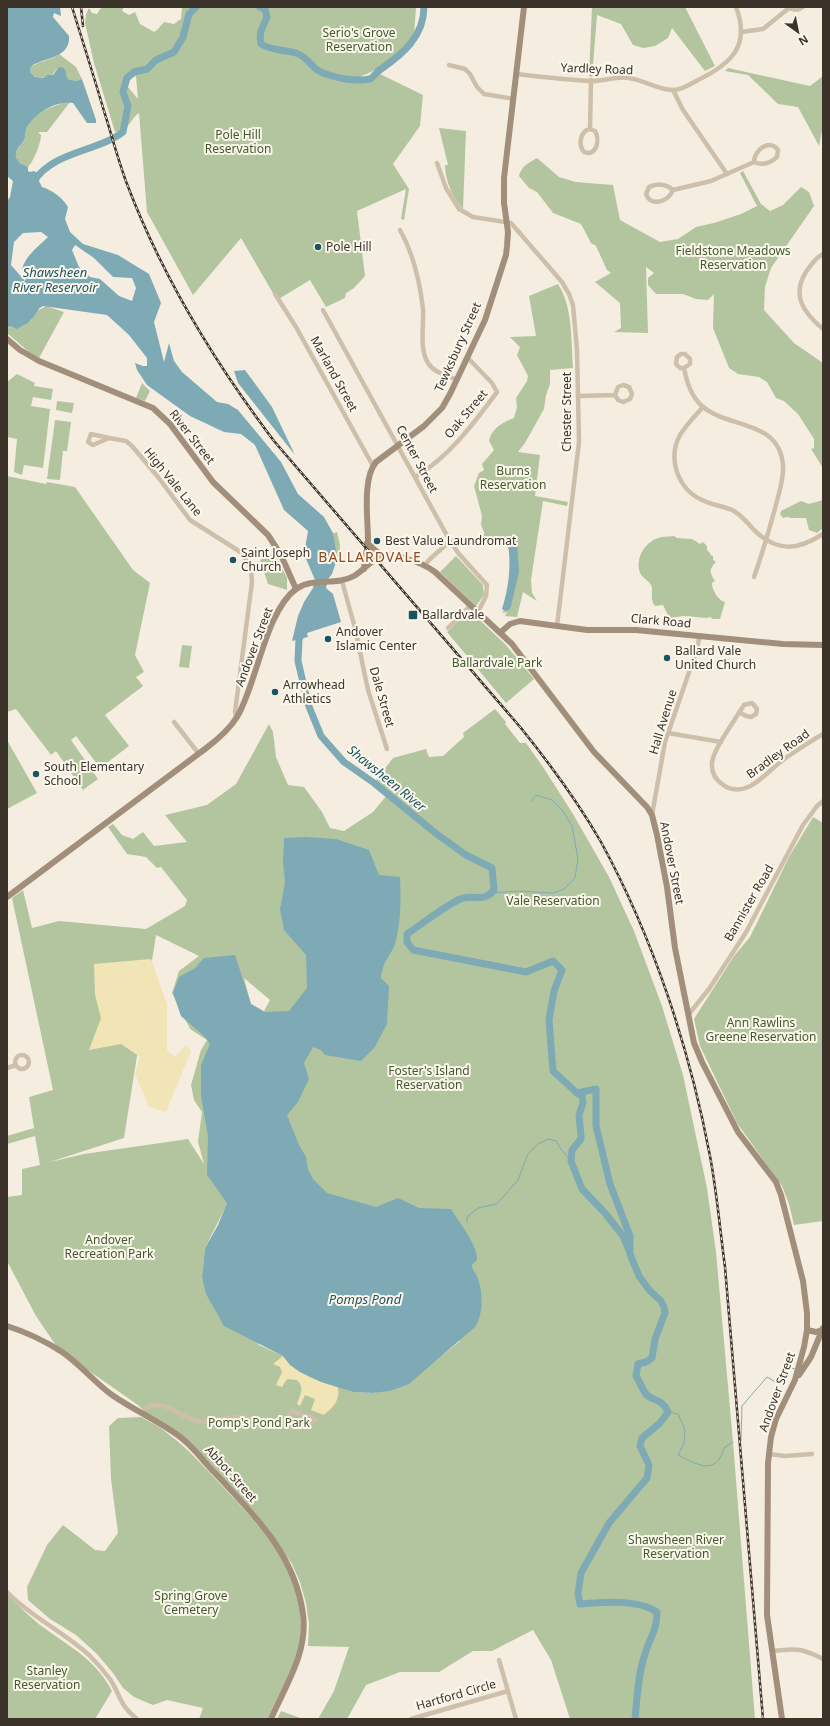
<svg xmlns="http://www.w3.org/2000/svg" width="830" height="1726" font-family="'Noto Sans',sans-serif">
<rect width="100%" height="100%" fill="#f5eee0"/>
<g fill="#b3c59e" fill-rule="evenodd">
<path d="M104,7H124L122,11L129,15L135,12L140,24L154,32L157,30L164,22L174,24L181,19L182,7H416L414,36C404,49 377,72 361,76V79L378,73L423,95L420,126L393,164L409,189L404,220L401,219L406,189L357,211L365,276L354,288L346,293L345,298L326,307L310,280L277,300L241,238L193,295L147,212L139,113C130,119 129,132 115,132L94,63L85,23L86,14L89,8L92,13L97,14L100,9ZM136,76L138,99L128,87V79Z"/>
<path d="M592,7H685L715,66L705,71L672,28L668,38L655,46L643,48L633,45L621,24L597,15L592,77L589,76Z"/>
<path d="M59,54L76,67L82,79L76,81L68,79L59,67L51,76L47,75C41,80 34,78 30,72L31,67C39,61 50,61 59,54Z"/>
<path d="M728,68L810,86L823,76V126L819,146L798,107L778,104L748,75L725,71Z"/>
<path d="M66,102H70L47,132H38L41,135C41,143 34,161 28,167C12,160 13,154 23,142C26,138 25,131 27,127C36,112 50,107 66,102Z"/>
<path d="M439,128L466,131L463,209C453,200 445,179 445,165H448Z"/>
<path d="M537,158L559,177L576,182L613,185L620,220L660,242L678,239L696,227L714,223L741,214L757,206L740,173L743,171L761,204L770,211L783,205L801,187L809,192L814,206L771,268L765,287L764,310L794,343L823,363V468L811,449L814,448V439L798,414L784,401L776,398L767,382L759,377L738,374L729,368L713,328L714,294L708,300L696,299L683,294H656L648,285V278L654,273L646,267L648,333L614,332L621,328L620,303L595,282L611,273L607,270L596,246L591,243L581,224L553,213L537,192L529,188L519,176C522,165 529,163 537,158Z"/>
<path d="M558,284C573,307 571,341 573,368L550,370V384L546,395L544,409L525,443L518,452L540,455L535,496L568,502L567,506L543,501L531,580L532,593L537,601L523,592L517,617L505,616L507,612L503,613V612C507,588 517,561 505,539L487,544L484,540V532L481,525L482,516L474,486L479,473L484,470L482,464L494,450L489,441C491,429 503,422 514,418L517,407L516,398L527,381L528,376L517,355L520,347L510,337L536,336L529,296Z"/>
<path d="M46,306L64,312L39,358L29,352L7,333V329L11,326L19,328L32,320L33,313L38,309L39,310Z"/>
<path d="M17,374L35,383L34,386L53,389L51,400L33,397L31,406L50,409L43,468L24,465L22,475L14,472L17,439L7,437V382Z"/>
<path d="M142,383L150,391L145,401L136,398Z"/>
<path d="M57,401L74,403L72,413L56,410Z"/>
<path d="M55,420L71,422L67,451H63L60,480L47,479Z"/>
<path d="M7,476L46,484L47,482L75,487L133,570L150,583L135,655L144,672L136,677L143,686L105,715L129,746L100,768L76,736L71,740L98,779L83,790L56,751L51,755L16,709L7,712Z"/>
<path d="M823,500V528L817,533L809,530L806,518H791L787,517L783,518L780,514L781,511L801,501L809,504Z"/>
<path d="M337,532L340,545L339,563H336L332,534Z"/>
<path d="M674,536L677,538L692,539L700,544L703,542L707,546V550L711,554L710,555L713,556V560L716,562C708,570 710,573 715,581L712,583C712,590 718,600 725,602L720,619H713L710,617L707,618L683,616L671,618L667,613L663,605L655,606L653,603C651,598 652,593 652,588C651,581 643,579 640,573C635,559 644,543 658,538C663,536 669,537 674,536Z"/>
<path d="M274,552L287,578V590L268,584L260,560Z"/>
<path d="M456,556L483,585L484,595L476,606L440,572Z"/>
<path d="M469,610L506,645L534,679L506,703L447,632Z"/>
<path d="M182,645L192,646L189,668L179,667Z"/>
<path d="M495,709L506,722L505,724L520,743H526L543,767L573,814L609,877L634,931L662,1006L683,1075L707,1188L716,1252L733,1442L755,1719H570L551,1660L533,1630L492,1651H473L439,1672H400L366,1685L347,1719H318L334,1691L349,1647L308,1646L309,1624L306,1603L300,1582L292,1564L258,1516L204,1457L147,1414L138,1405L59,1350L36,1316L7,1261V1197L22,1195V1169L40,1165L35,1136L7,1144V1136L34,1128L29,1097L53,1090L12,898L23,890L32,928L59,921L146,929L185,906L187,900L161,867L157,868L146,857L127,854L108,827L113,824L122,835L133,839L143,832L154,846L187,842L165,815L207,805L236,784L269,724L273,732L276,757L288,785L304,787L322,812L330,828L344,831L373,812L387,795L374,783L393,758L426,749L429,757L443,756L464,737L463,733ZM156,935L199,956L179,971L172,993L190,1029L207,1040L201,1050L191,1085L194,1100L202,1112L198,1142L204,1164L188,1139L84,1154L50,1162L124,1138ZM244,978L270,1000L264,1011L251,1004ZM227,1204L460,1341L424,1370L409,1383L399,1388L372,1393L353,1392L333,1385L283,1356L259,1345L202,1277L205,1248Z"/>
<path d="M7,740L37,793L7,809Z"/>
<path d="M813,817L823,823V1221L794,1225L789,1204L782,1186L737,1123L700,1046L694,1019L734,956L750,937L789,857Z"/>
<path d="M141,1417C150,1422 159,1426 167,1433C189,1449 207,1470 226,1490C267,1534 307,1575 300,1640C297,1668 278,1693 268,1719H199L203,1708L167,1700L153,1705L134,1697L123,1688L113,1673L97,1654L76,1635L50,1619L28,1600L27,1587L47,1545L63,1525L95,1550L105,1551L118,1533L111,1479L109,1426L118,1418Z"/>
<path d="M8,1595C18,1605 29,1616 40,1625C68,1646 95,1658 112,1691L95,1719H7Z"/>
<path d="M281,1711L303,1719H277Z"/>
</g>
<g fill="#f1e4b5">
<path d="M151,959L167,1004V1050L175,1057L186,1045L191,1051L166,1112L149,1107L135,1074L140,1057L121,1044L89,1050L101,1018L95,995L94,964Z"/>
<path d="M283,1356C299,1376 315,1379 338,1387C340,1400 334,1407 324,1415L311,1410L315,1399L305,1395L300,1406L297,1404C300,1395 305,1388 297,1380L287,1379L282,1387L276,1385L282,1372L280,1367L273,1364Z"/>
</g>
<g fill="#7daab4" fill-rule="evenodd">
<path d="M7,7H60L61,16L54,13L53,17L69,36C71,57 46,58 33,65L31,67L30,72L35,77L43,78L47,75H53L59,67L64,68L66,72V75L68,79L76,81L82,79L96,120V123H87L73,103C55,101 37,112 27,127C25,131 26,138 23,142C19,147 15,150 16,158L20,163L28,167V171L30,172L34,171L39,174L38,179L42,187C52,190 63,198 68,207L65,219L70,232L83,244L118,255L149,274L161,303L154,322L164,362L169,343L174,361L182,372L217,402L228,404L238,410L281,462L298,494L324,517L333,533L336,551V562L332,574L328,579L326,588L333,594L341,622L307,633L308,637L292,641L298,616L304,602L313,588L315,580L304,554L308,531L284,510L255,445L241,434L224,432L190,416L147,385L137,370L135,363L143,366H147V358L129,335L107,315L43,306C37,309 36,314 32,319C28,324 22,326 17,329L11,326L7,328V201L10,197L13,181L7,176ZM41,232L48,237C38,247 26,255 22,269H26L28,272L25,281L11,265L14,242L23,233ZM75,245L94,258L113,277L132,278L136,288L132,301L119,296L100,279L90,277L79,267L72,250Z"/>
<path d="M245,370L272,407L295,455L238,383L234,371Z"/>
<path d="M513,535L517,538L519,572L511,606L510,609L506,611L502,609C509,587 512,562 507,540L510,536Z"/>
<path d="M305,837L336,839L369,850L379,875L400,877C401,897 401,920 396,940C393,954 383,959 381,978L389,986L387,1024L375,1047L361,1061L325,1055L321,1050L313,1047L304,1063L309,1079L298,1102L287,1115L299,1145L306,1157L308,1169L313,1179L327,1193L376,1207L398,1198L419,1208L451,1209C458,1221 477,1244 477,1258C477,1262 474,1262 472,1265C472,1270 475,1272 477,1276C483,1291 484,1313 475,1327L409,1384L399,1388L389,1391L372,1393L353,1392L321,1382L300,1372L290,1365L283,1356L224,1326L206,1294L202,1277L205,1248L218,1225L227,1203L207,1175L208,1136L201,1096V1065L210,1044L205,1037L181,1016L173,993L179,977L195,968L204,958L235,955L251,1004L264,1012L289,1011L307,988L306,955L284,930L280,909L285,883L283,861L284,838Z"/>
</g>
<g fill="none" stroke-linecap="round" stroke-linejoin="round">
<g stroke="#7daab4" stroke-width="1">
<path d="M492,893L518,891L553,893L564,889L575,878L578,859L572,826L563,811L552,800L536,795L531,801"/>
<path d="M467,1222V1217L478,1208L497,1204L518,1180L528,1154L538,1144L548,1139L556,1141L561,1149L571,1161"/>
<path d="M668,1412L678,1414L685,1430L684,1443L678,1455C696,1464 716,1477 724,1448L733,1442"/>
<path d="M741,1441L742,1406L767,1377L779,1384L791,1368L795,1369"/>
</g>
<g stroke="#7daab4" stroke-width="7">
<path d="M260,7L265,9L267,17C263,27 258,33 261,44C271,51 283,49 296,53C308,57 310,66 319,71C324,74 339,78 345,79C353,80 362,81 370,79C374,77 377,71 381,69C403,54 424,36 424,7"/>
<path d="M34,181C54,151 97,152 123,132L128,106L123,92L127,78L134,72L147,69L156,60L174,52L183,37L189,14L196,7"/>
<path d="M303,632L299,639L298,661L308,704L321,736L344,762L374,783L438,835L466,855L492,868L494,890C484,903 474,894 460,899C445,906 422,924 407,934V942L413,950L526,972L553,961L562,970L554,991L549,1020L553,1071L577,1093L596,1089V1126L610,1184L630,1236V1254L639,1276L650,1291L661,1301L664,1307L665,1313L655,1339L652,1358L646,1362L638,1364L636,1376C640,1382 643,1392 648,1396C656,1401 664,1401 668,1412L660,1423L642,1438L640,1446L649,1465L647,1478L609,1523L581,1573L578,1594L580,1604C603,1602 638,1599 657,1612C657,1631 650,1637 645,1654C638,1674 637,1698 635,1719"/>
<path d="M577,1093L582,1096L583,1103L579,1115L581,1136V1139L572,1150L571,1161L582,1189L605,1213L623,1236L629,1250"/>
</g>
<g stroke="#cebfaa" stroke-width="4.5">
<path d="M789,8L797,10L803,7"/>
<path d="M741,32L763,29L789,8"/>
<path d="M449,65L465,69L470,74L477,87L484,94L514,99"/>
<path d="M517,74C542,77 568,80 593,81C605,81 617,76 629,78C644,80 658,90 673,90C682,90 691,84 698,80C731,64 751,46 736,7"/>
<path d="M673,90L683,110L727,174"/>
<path d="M590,129L595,131C600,139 597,157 584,152C578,145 580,131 590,129L591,80"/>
<path d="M437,163L446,188L459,209L473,217L511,223L562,282L569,294L573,305L577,350L579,442L557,626"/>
<path d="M673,190C666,184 657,183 649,187L646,194C651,208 669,201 673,190L711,181L754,162C762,166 771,163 777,157L778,150C770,138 754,150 754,162"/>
<path d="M400,230C413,253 420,283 423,309C424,326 419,349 428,363C434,373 447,375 457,380"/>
<path d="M823,254C815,258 811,265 806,272C791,296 804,313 823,329"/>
<path d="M275,294L296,327L373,466"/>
<path d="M323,310L450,541L459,554L487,585L486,596L478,612"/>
<path d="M684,368H680L676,364L677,357L681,354H685L690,359V364L684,368C687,383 691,396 702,406C728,429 779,419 783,465C784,477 780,489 777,501C770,527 763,552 754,577"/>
<path d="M578,396L615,395L618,400L623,402L630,399L632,394L629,387L623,385L618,387L615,395"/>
<path d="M703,407C695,416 686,425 680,435C667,459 678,489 702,500C712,505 724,506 734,511C742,516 748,523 754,530C777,552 797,551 823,534"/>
<path d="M91,434L109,438L93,445L88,442Z"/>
<path d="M109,438L126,441L132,446L158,477L190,520L242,553L251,569L252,582L235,712L236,718"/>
<path d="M415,477C449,457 474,423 497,392L492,383L467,357"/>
<path d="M425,565L429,560L450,541"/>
<path d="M342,581L355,628L368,690L387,749"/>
<path d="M448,628L471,605"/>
<path d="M739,712L746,716L751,717L756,714L757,709L752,703L744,705C738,714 732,724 726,733C716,749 702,769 722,784C729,790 739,791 748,787C760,782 769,771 779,763C793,752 808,743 823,734"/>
<path d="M174,722L199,754"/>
<path d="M668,733L721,742"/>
<path d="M652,815L665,742L696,652L700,635"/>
<path d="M689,1014L709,989L745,934L803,825L817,806L823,801"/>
<circle cx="22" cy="1062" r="7"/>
<path d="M7,1068L16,1065"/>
<path d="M146,1408C163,1398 177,1415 193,1420C211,1425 219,1418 235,1417C248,1416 259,1422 272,1423C276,1423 282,1421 287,1420L300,1428L316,1420L310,1417L291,1411L287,1420"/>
<path d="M769,1454L785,1456L812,1454"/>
<path d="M7,1592C31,1617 64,1632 90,1656C97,1663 104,1671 110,1679C121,1696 119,1705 137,1719"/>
<path d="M772,1651C795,1648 802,1648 823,1659"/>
<path d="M499,1660L516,1719"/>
<path d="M411,1719L508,1691"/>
</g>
<g stroke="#a28f7b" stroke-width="6">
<path d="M7,339L20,350L39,361L153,408L170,424L213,482L268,535L281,555L296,589"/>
<path d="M367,543L376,551L385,556"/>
<path d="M364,569C365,559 367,550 368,541C368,519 362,479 376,462L424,426L442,408L450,394L485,320L506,255L507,246L508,232L504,203V178L524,7"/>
<path d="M501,632L510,624L520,621L587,630H636L783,644L823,645"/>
<path d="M7,897L205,749C217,740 229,730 237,717C257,684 265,612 296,589C313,577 336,586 354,576C363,571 369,562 378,558C393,551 423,563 435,572L512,644L594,752L647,807L652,815L657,835L667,887L675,948L694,1043L702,1062L738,1132L776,1182L781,1195L803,1281L807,1313V1330L804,1347L795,1380L776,1419L771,1437L768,1463L767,1615L782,1719"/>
<path d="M7,1326C26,1332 45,1341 62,1352C80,1364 94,1382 112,1395C134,1410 158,1421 179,1436C193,1446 203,1461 215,1473C254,1515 295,1554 303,1614C308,1653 286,1684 271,1719"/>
<path d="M807,1330L816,1332L822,1330"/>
<path d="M799,1375L811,1357L823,1328"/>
</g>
<defs>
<g id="rail">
<path d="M72,7C83,42 94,77 104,111C112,136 118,160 127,184C162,276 215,363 274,441L521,728C550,764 578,802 601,842C653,937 690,1050 710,1156C717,1193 720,1230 725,1267L763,1719"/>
<path d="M81,7L83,26"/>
</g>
</defs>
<use href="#rail" stroke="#3b322a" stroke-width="2.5"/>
<use href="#rail" stroke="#fbf7ed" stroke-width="1" stroke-dasharray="3" stroke-linecap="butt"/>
</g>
<g fill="#1c5360" stroke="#fbf7ed" stroke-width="1.5">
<circle cx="318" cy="247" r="4"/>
<circle cx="377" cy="541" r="4"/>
<circle cx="233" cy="560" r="4"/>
<rect x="408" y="610" width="10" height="10" rx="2"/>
<circle cx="328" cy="639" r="4"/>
<circle cx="667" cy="658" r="4"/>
<circle cx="275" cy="692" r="4"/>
<circle cx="36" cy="774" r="4"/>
</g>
<g text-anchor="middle" stroke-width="4" stroke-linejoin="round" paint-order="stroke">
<g font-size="12" fill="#445b2c" stroke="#fbf7ed">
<text x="359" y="37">Serio's Grove<tspan x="359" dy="14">Reservation</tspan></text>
<text x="238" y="139">Pole Hill<tspan x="238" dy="14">Reservation</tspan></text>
<text x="733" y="255">Fieldstone Meadows<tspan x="733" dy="14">Reservation</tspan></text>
<text x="513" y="475">Burns<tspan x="513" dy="14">Reservation</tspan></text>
<text x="497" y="667">Ballardvale Park</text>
<text x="553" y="905">Vale Reservation</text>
<text x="761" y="1027">Ann Rawlins<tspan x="761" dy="14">Greene Reservation</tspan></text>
<text x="429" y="1075">Foster's Island<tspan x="429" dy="14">Reservation</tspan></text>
<text x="109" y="1244">Andover<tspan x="109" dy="14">Recreation Park</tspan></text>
<text x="259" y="1427">Pomp's Pond Park</text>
<text x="676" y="1544">Shawsheen River<tspan x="676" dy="14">Reservation</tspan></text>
<text x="191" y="1600">Spring Grove<tspan x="191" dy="14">Cemetery</tspan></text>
<text x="47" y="1675">Stanley<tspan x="47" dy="14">Reservation</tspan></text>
</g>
<g font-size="12" fill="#3b322a" stroke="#fbf7ed">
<text transform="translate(597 69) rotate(2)" y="4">Yardley Road</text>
<text transform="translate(458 347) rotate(-66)" y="4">Tewksbury Street</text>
<text transform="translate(334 374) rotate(61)" y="4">Marland Street</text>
<text transform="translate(567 412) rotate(-90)" y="4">Chester Street</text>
<text transform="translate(466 414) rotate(-50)" y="4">Oak Street</text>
<text transform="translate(192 437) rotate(52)" y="4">River Street</text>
<text transform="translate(417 459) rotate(62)" y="4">Center Street</text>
<text transform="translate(173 482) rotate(51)" y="4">High Vale Lane</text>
<text transform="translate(661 621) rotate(5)" y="4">Clark Road</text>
<text transform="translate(254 647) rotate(-69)" y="4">Andover Street</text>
<text transform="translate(382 697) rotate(74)" y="4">Dale Street</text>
<text transform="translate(663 722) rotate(-73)" y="4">Hall Avenue</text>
<text transform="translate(778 754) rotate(-36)" y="4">Bradley Road</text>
<text transform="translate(672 863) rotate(79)" y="4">Andover Street</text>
<text transform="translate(749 903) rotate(-60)" y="4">Bannister Road</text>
<text transform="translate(777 1392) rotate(-70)" y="4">Andover Street</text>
<text transform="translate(231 1474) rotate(48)" y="4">Abbot Street</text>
<text transform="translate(456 1695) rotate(-16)" y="4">Hartford Circle</text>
</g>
<g font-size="12" fill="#3b322a" stroke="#fbf7ed" text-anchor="start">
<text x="326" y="251">Pole Hill</text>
<text x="385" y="545">Best Value Laundromat</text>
<text x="241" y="557">Saint Joseph<tspan x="241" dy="14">Church</tspan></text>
<text x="422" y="619">Ballardvale</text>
<text x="336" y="636">Andover<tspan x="336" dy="14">Islamic Center</tspan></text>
<text x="675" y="655">Ballard Vale<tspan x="675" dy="14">United Church</tspan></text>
<text x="283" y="689">Arrowhead<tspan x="283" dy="14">Athletics</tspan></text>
<text x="44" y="771">South Elementary<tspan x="44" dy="14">School</tspan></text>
</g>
<g font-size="13" font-style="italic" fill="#1c5360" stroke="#fbf7ed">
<text x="55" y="277">Shawsheen<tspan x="55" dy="15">River Reservoir</tspan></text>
<text transform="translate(387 778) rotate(39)" y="5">Shawsheen River</text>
<text x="365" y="1304">Pomps Pond</text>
</g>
<g font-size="14" letter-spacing="1" fill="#90481e" stroke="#fbf7ed">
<text x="370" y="562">BALLARDVALE</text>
</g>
</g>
<rect width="830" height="1726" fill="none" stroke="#3b322a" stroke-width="16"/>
<g transform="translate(798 32) rotate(147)" stroke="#fbf7ed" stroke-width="3" paint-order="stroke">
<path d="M0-3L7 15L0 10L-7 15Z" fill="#3b322a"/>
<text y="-6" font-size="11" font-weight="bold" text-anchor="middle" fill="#3b322a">N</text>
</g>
</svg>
